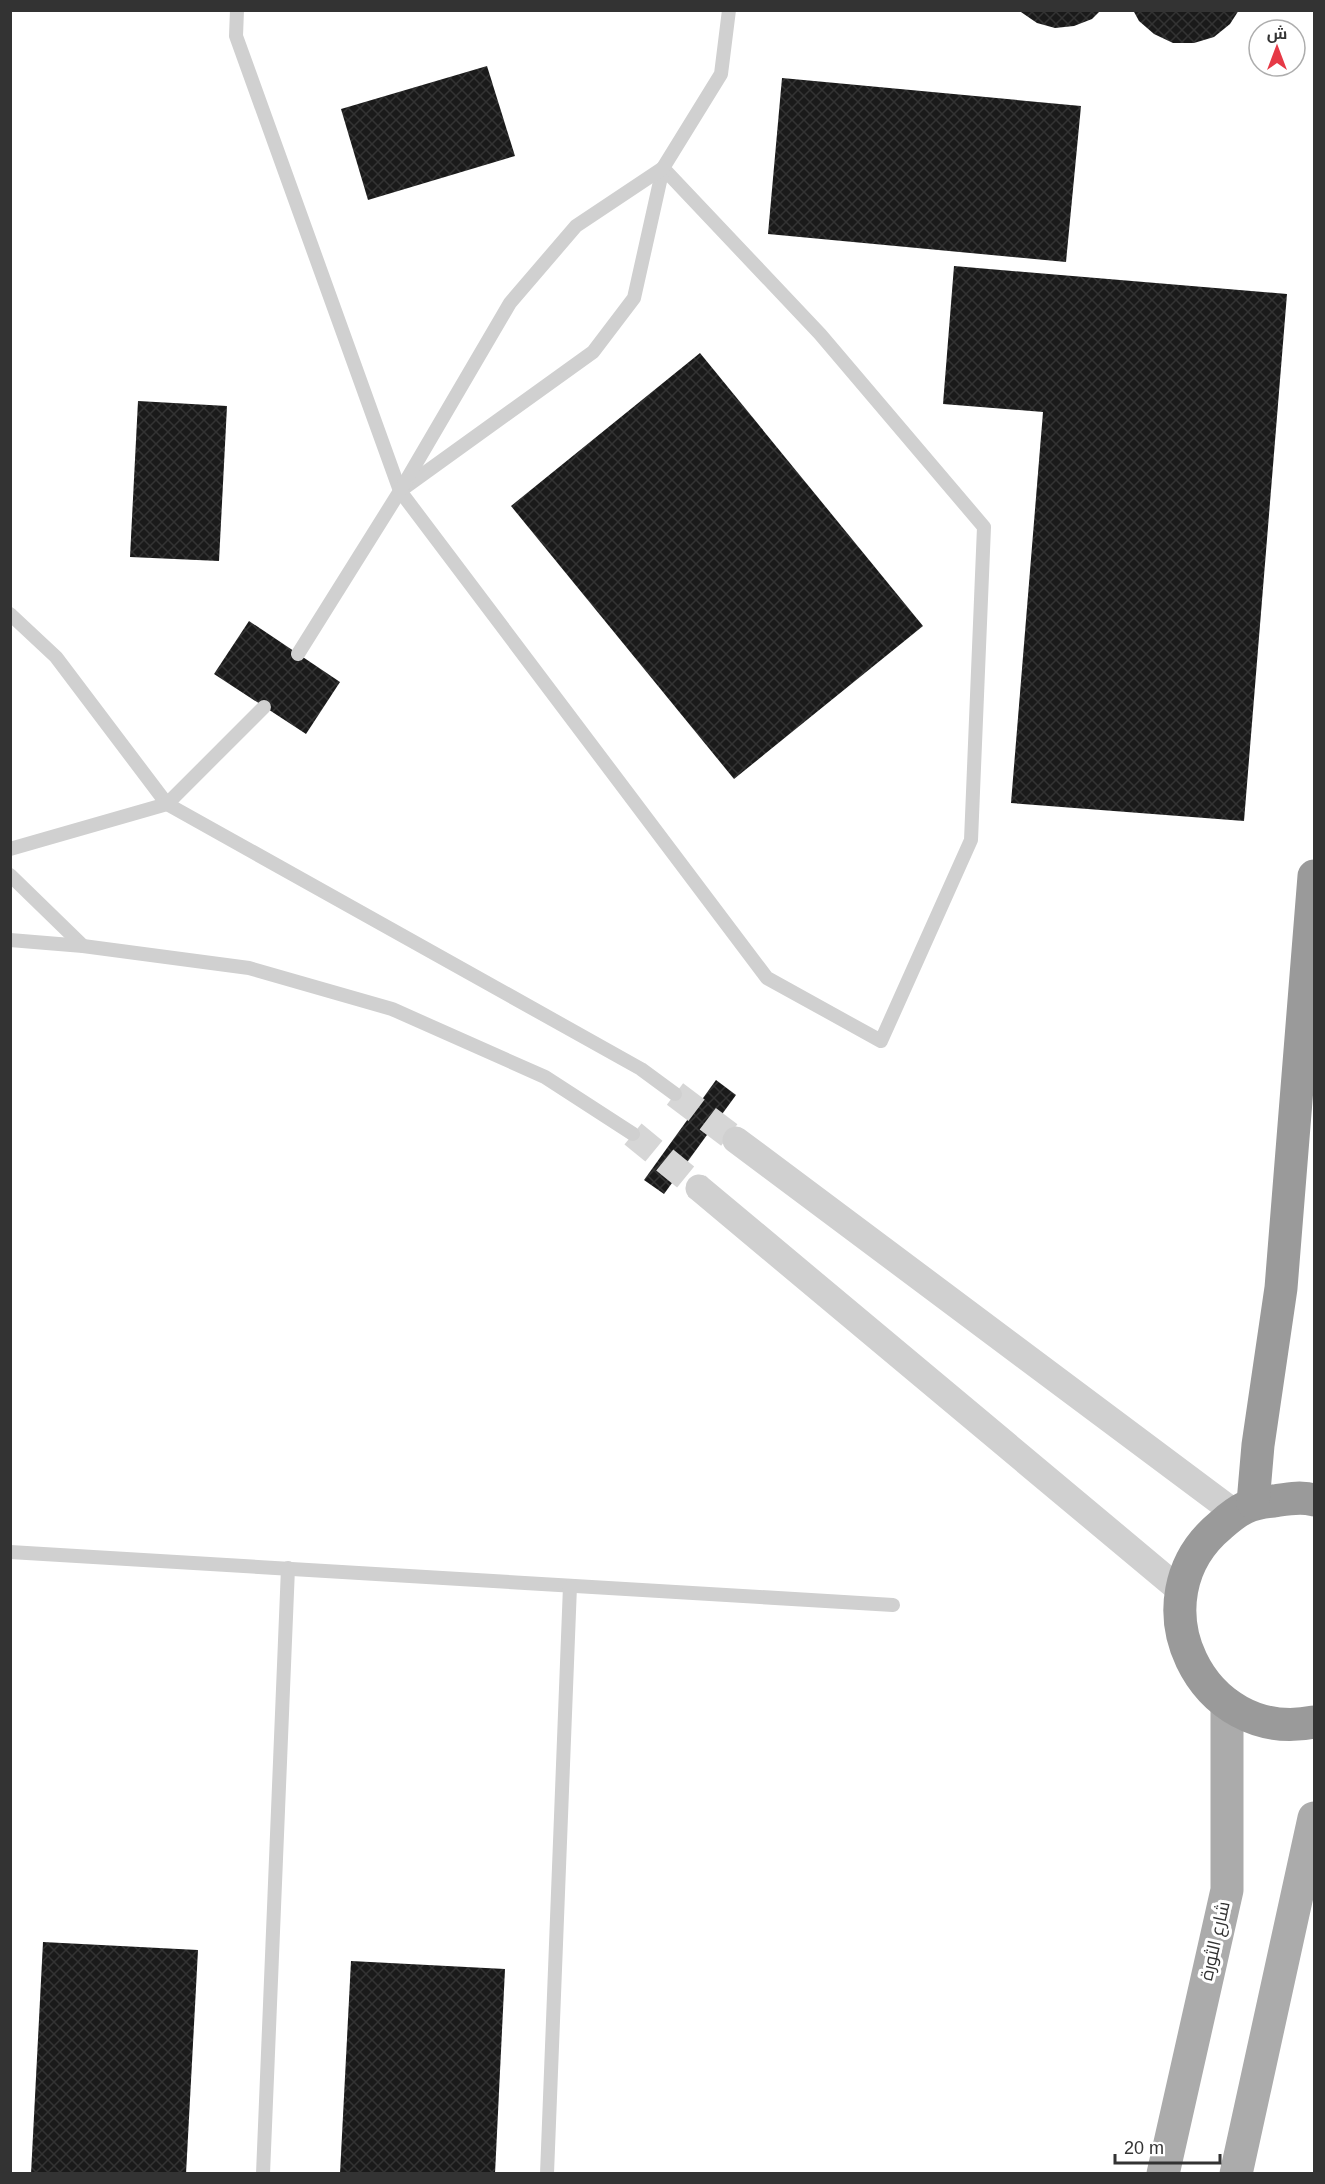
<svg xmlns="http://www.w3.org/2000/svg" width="1325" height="2184" font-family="Helvetica,Cairo,sans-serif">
<defs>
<pattern id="building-cross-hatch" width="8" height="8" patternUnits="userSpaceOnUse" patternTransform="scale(1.5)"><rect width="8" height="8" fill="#1a1a1a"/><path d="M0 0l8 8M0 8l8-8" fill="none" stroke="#333"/></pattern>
</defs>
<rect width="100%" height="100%" fill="#fff"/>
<g fill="url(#building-cross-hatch)">
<path d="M1018,10H1101L1092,19L1074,26L1055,28L1037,23Z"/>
<path d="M1133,10H1239L1230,24L1214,37L1194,43H1173L1154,34L1139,21Z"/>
<path d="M487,66L515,156L368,200L341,109Z"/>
<path d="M782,78L1081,106L1066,262L768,234Z"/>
<path d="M954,266L1287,294L1244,821L1011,803L1043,412L943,404Z"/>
<path d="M700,353L923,626L734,779L511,506Z"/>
<path d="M138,401L227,406L219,561L130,557Z"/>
<path d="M249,621L340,682L306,734L214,674Z"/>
<path d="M716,1080L736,1095L664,1194L644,1180Z"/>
<path d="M43,1942L198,1950L186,2174H31Z"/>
<path d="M351,1961L505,1969L495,2174H340Z"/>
</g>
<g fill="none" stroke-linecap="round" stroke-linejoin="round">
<g stroke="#d6d6d6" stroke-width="27" stroke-dasharray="27 14" stroke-linecap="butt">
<path d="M675,1094L736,1140"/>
<path d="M633,1134L699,1188"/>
</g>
<g stroke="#d0d0d0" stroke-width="14">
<path d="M237,10L236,36L400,491L767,978L881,1041L971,840L984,527L820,334L663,168"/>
<path d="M404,488L593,352L634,298L663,168L721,74L729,10"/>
<path d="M10,614L56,657L167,804L641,1069L675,1094"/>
<path d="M298,654L400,491L510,303L576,226L663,168"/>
<path d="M10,849L167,804L264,707"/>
<path d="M10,875L83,946"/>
<path d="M10,940L83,946L249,968L392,1009L545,1077L633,1134"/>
<path d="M10,1552L893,1605"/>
<path d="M263,2174L288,1568"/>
<path d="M547,2174L570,1586"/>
</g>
<g stroke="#d0d0d0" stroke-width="27">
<path d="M736,1140L1235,1513"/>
<path d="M699,1188L1181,1591"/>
</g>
<g stroke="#ababab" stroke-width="33">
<path d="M1163,2174L1227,1890V1704"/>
<path d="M1236,2174L1314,1818"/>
</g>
<g stroke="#9a9a9a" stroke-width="33">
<path d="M1314,1500C1301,1496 1287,1499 1274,1501C1249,1503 1239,1509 1221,1525C1131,1599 1201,1745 1314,1722"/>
<path d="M1253,1503L1258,1445L1281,1288L1314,876"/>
</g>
</g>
<g text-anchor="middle" stroke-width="6" stroke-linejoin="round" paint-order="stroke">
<g font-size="18" fill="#333" stroke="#fff">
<text transform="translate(1215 1941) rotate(-77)" y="6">شارع الثورة</text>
</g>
</g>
<rect width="1325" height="2184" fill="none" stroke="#333333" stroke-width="24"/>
<g transform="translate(1277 48)"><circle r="28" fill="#ffffff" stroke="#adadad" stroke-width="1.5"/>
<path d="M0-4.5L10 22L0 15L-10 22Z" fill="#e63946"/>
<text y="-9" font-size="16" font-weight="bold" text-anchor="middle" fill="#333333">ش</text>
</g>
<path d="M1115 2154v9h105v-9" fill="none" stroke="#333333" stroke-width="3"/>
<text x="1124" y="2154" font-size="18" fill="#333333" stroke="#ffffff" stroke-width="4.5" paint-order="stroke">20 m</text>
</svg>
